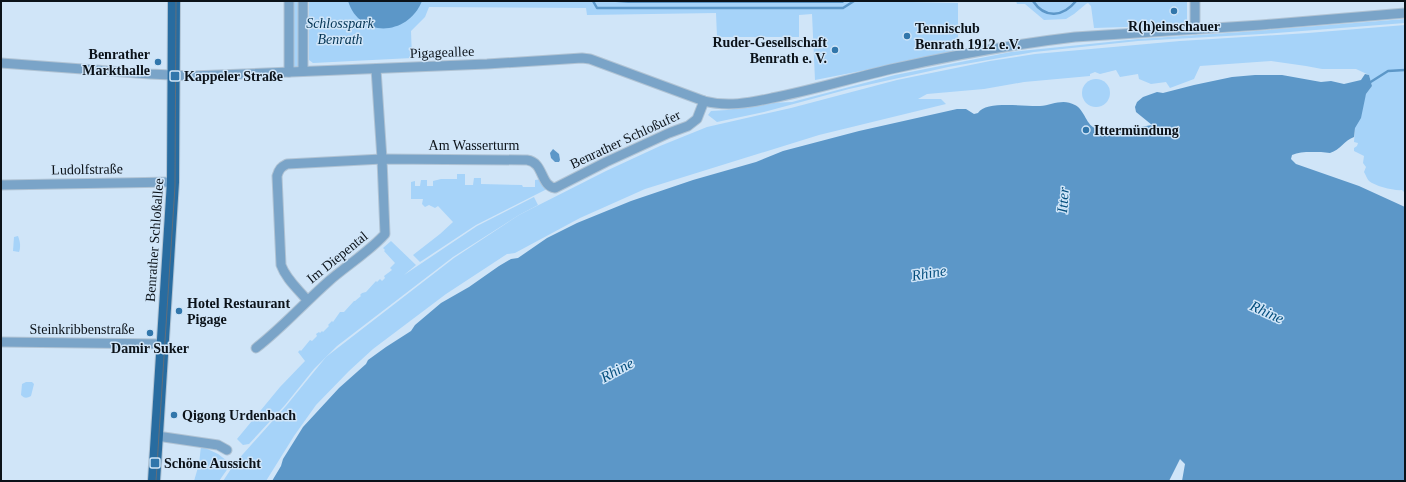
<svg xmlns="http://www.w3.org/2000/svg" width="1406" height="482" font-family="Georgia,serif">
<rect width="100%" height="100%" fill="#d0e5f8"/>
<g fill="#a6d3f9">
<path d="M290,1H301L299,68H292Z"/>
<path d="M309,1H987L912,2L958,3V52L815,80L812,14L799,15V37H717L716,13L587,15L586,8L429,7L425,17L411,31L412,58L313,63L309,60Z"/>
<path d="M1016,1H1187V25L1094,28L1091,6L1088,3L1086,4L1074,14L1066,19L1044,20L1025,4H1017Z"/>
<path d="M1405,19V23L1262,34L1138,41L1034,52L948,67L849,89L764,112L717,122L708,115L711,111L727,110L771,103L792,102L895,75L1011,52L1138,39L1243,32Z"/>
<path d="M1405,25V193L1402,190C1394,191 1375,186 1369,181C1367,179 1366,175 1364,172L1366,167L1363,163L1364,156L1354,151V148L1357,146L1358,143L1354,142L1355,128L1354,126L1366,94L1372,86L1369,75L1356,69H1322L1306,66L1271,61L1200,66L1194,79L1170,88L1166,82L1151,84L1139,79L1138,74L1120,77L1116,70L1100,74L1095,72L1090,74V76L1024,82L984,89L927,94L918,99H941L946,104L819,135L645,189L580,218L515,253L507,254L446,294L373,349L349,371L316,405L294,436L266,481H223L235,463L286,406L326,357L454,258L519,215L606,171L660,146L707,127L791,108L897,80L990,61L1035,54L1180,41L1308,33Z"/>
<circle cx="1096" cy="93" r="14"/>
<path d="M457,174H465V185H473L474,178H481V184L522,185L523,187H535V180L542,179L547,189L476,225L420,262L413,255L440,234L453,222L438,206L435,208L429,205L425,207L422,204L423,199H411V182L415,181V186H420L421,180H427V186H433V181L441,179H457Z"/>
<path d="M534,197L538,205L519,215L453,257L337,346L314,369L285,405L249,444L243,445L237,439L280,387L305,361L298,352L300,350L301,351L310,340L312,341L317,336L316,334L319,332L320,333L322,331L323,332L329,326L328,325L332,321L333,322L340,312H344L354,301H355L361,296L360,295L362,293L366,292L376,281L377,282L380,279L382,281L385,278L384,276L392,270L390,268L395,263L384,251L385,250L383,248L391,241L416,265L404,275L477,226Z"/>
<path d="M18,236C20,241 21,247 19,252L13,251L14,237Z"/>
<path d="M26,382H32L34,384L31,396C27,398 25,399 21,395L22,384Z"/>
<path d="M201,446L218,454L231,464L219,481H194L199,464Z"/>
</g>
<g fill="#5c97c8">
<path d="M348,1H422C408,36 360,39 348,1Z"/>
<path d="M603,1H845L843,3H628Z"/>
<path d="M1365,74L1369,75L1372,86L1366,94L1361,118L1355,128L1354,137C1345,140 1340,150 1330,153C1327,153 1324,152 1321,152C1312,152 1300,151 1292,155L1291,159L1296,164L1359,186L1405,207V481H1182L1185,464L1180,459L1169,481H272L281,466L283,459L303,427L339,388L366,364L368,360L386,347L411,331L415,325L441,303L469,287L499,266L511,259L518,258L547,238L577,223L631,201L693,180L756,162L783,151L859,131L957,109H966L974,114L978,113C986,100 1026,107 1040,106C1052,105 1063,98 1075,105C1085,110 1086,126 1097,129C1113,133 1136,128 1152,125L1136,112L1135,107L1137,102L1143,97L1157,92L1163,93L1194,85L1232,77L1255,75H1282L1321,82L1331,81L1344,84L1361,80Z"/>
<path d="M553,149L559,154L560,160L559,162H555L551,158L550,153Z"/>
</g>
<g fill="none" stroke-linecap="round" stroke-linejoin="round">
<g stroke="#5c97c8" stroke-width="2.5">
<path d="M593,1L597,8H843L854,1"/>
<path d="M1033,1C1045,19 1063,17 1076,1"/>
<path d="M1369,83L1388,71L1405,70"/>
</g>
<defs>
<g id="minor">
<path d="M289,1V72"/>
<path d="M303,1V71"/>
<path d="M1195,29V1"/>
<path d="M1,63L150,74L192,76L487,64L582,58L590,59L704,101C727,107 749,103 772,98C814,90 855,77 896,68C955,55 1015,44 1075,37L1261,25L1405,13"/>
<path d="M1,185L173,182"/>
<path d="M307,300C298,289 286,279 281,265L277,176C279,169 281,167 287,164L382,159L527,160C544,162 540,186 555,188L606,162L669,133L688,126L697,119L704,101"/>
<path d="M1,342L163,344"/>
<path d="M256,348C282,328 304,303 329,281C346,266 370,251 385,234L382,159L376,69"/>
<path d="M157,436L218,445L227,450"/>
</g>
<path id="major" d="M154,481L173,182L174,1"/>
</defs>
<use href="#minor" stroke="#b0c3d4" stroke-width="11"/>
<use href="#major" stroke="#b0c3d4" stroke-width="14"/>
<use href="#minor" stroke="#7aa4c8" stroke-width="9"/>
<use href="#major" stroke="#286ca0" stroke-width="12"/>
<path stroke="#626f7b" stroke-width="1" d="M156,481L175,186L176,1"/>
</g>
<g fill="#3176ab" stroke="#d0e5f8" stroke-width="1.5">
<circle cx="1174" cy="11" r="4"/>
<circle cx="907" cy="36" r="4"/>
<circle cx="835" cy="50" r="4"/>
<circle cx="158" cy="62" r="4"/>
<rect x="170" y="71" width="10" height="10" rx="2"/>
<circle cx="1086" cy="130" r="4"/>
<circle cx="179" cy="311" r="4"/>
<circle cx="150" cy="333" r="4"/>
<circle cx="174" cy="415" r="4"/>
<rect x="150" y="458" width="10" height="10" rx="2"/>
</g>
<g text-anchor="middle" stroke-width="3" stroke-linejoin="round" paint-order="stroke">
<g font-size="14" font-style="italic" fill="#033454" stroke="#d0e5f8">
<text x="340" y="28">Schlosspark<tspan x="340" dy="16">Benrath</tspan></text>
</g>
<g font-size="14" font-weight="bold" fill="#0b1219" stroke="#d0e5f8" text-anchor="start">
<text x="1174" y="31" text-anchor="middle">R(h)einschauer</text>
<text x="915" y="33">Tennisclub<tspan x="915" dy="16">Benrath 1912 e.V.</tspan></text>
<text x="827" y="47" text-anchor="end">Ruder-Gesellschaft<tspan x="827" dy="16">Benrath e. V.</tspan></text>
<text x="150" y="59" text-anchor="end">Benrather<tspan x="150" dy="16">Markthalle</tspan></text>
<text x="184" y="81">Kappeler Straße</text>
<text x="1094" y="135">Ittermündung</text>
<text x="187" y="308">Hotel Restaurant<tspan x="187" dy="16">Pigage</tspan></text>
<text x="150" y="353" text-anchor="middle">Damir Suker</text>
<text x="182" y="420">Qigong Urdenbach</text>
<text x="164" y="468">Schöne Aussicht</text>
</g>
<g font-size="14" fill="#0b1219" stroke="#d0e5f8">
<text transform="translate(442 52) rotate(-2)" y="5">Pigageallee</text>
<text transform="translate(625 139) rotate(-25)" y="5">Benrather Schloßufer</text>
<text x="474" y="150">Am Wasserturm</text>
<text transform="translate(87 169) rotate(-1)" y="5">Ludolfstraße</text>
<text transform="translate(154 240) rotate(-86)" y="5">Benrather Schloßallee</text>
<text transform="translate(337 257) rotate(-39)" y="5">Im Diepental</text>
<text x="82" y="334">Steinkribbenstraße</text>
</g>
<g font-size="15" font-style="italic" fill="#044e7d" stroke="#d0e5f8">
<text transform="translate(1063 200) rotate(-86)" y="5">Itter</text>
<text transform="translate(929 273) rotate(-9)" y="5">Rhine</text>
<text transform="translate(1267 312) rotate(25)" y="5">Rhine</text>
<text transform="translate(617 370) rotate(-28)" y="5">Rhine</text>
</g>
</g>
<rect width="1406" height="482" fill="none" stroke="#0b1219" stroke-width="4"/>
</svg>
